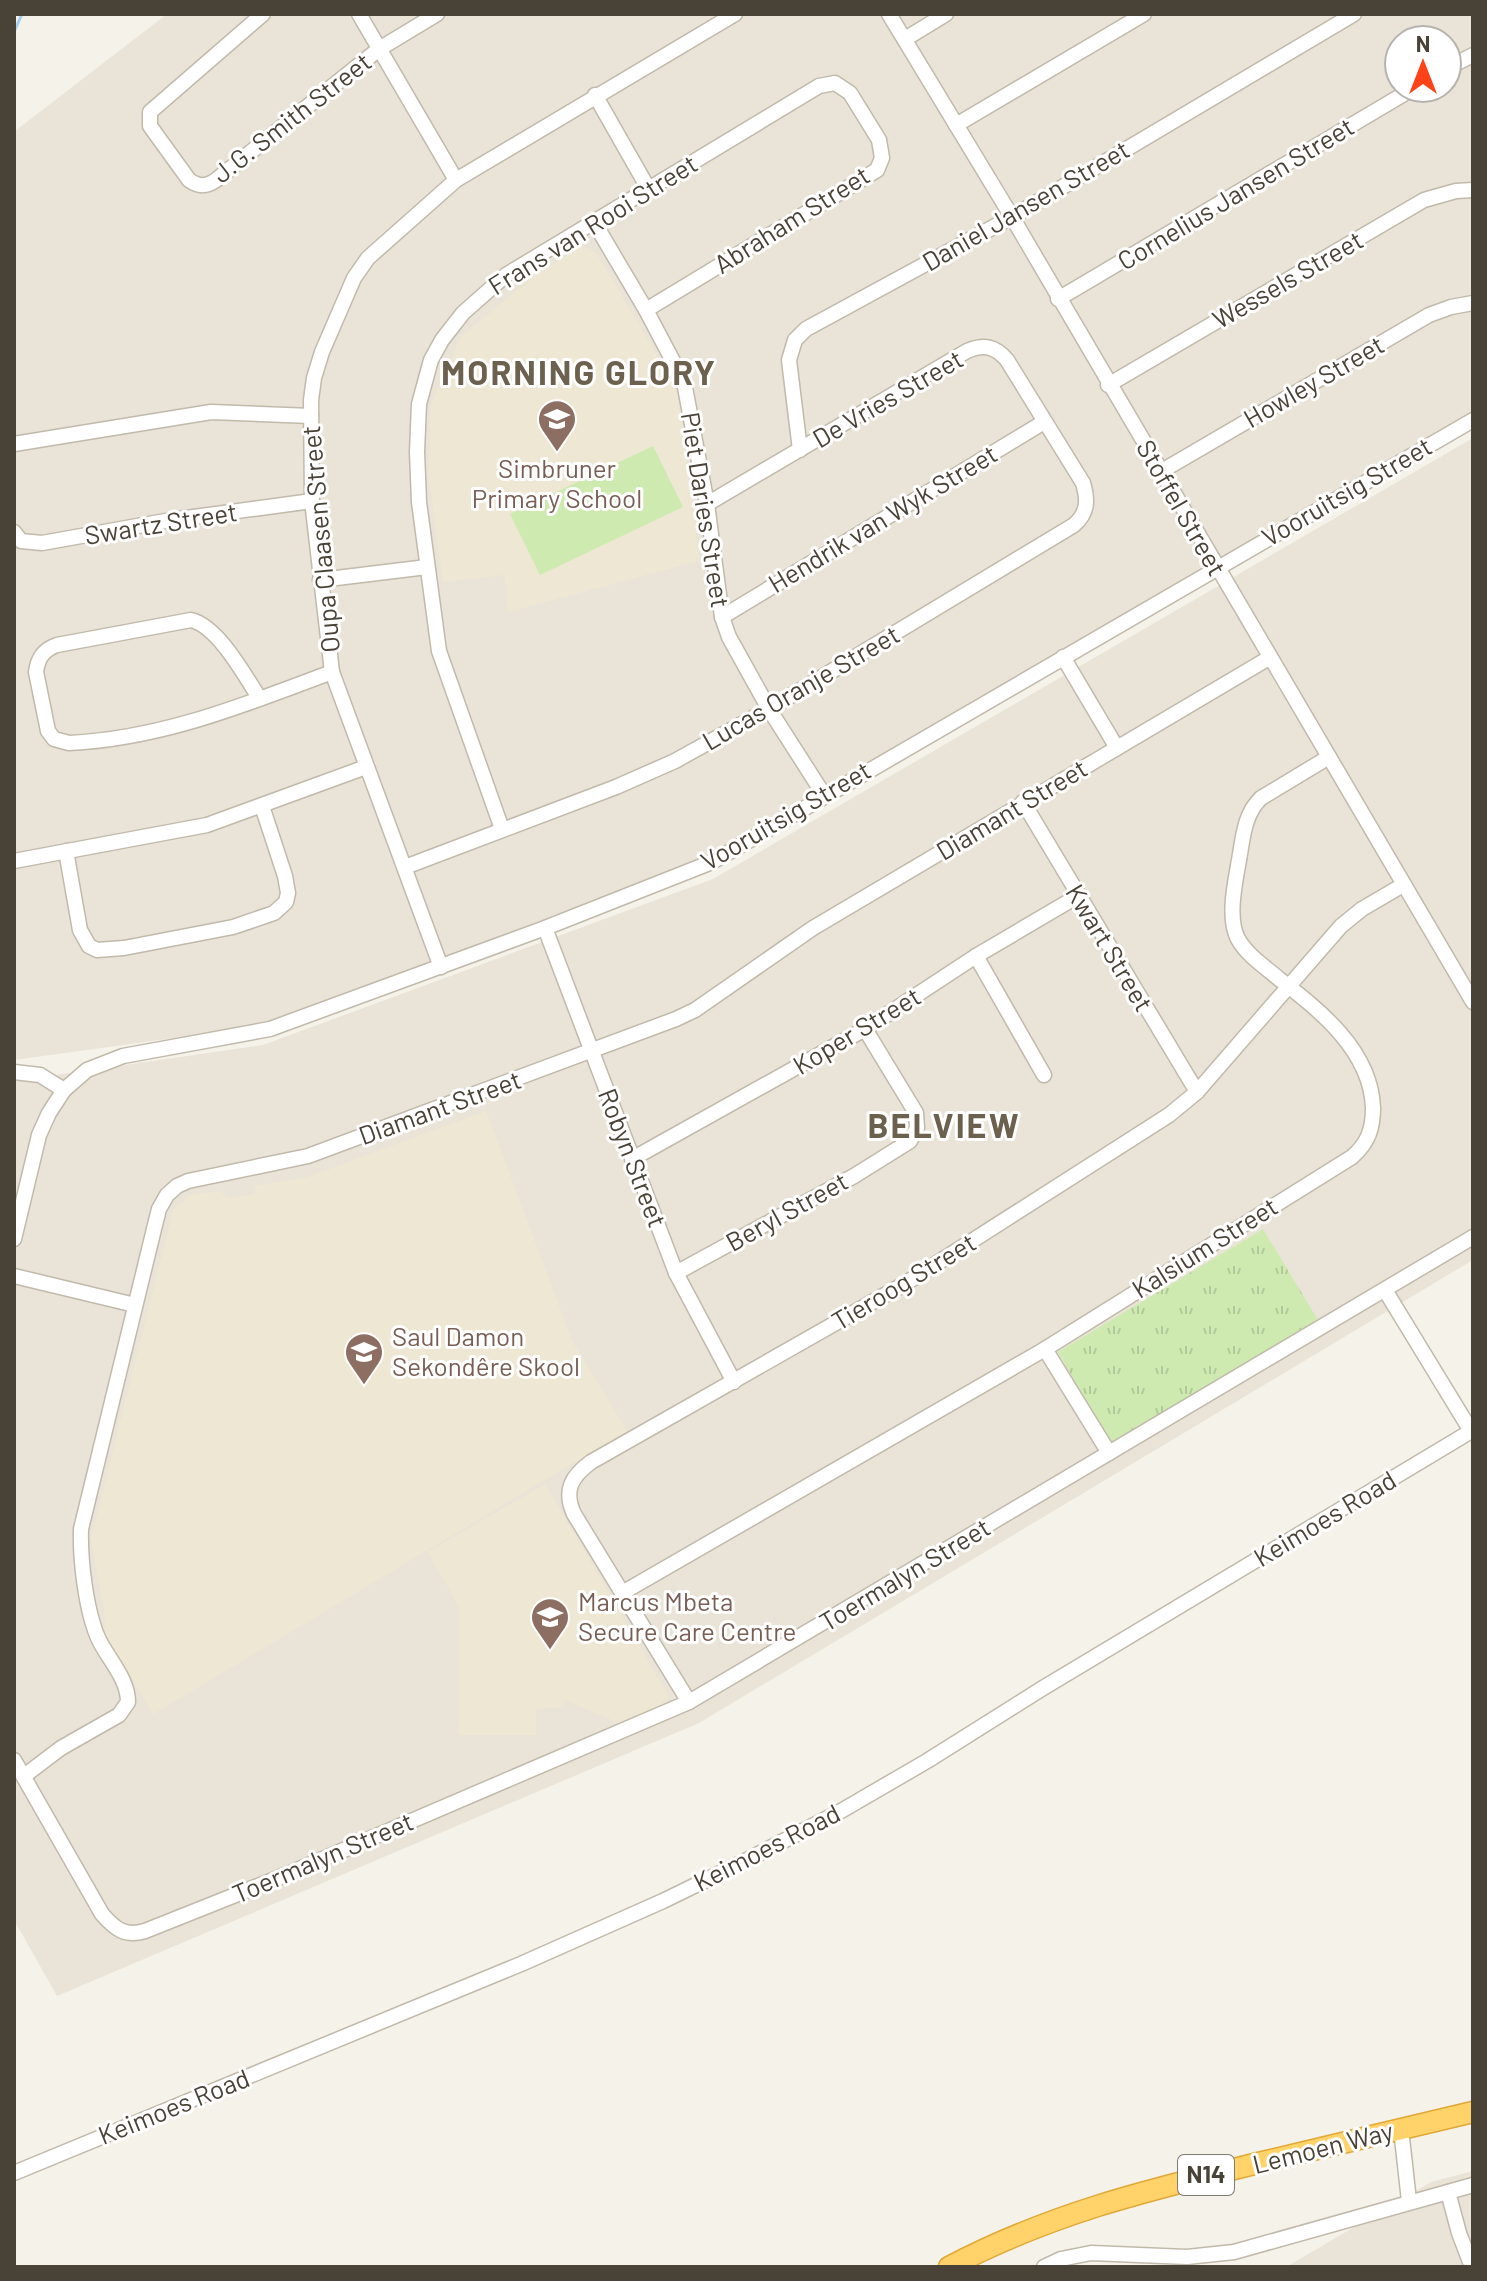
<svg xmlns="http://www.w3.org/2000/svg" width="1487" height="2281" font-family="Barlow,sans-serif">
<defs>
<pattern id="park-tufts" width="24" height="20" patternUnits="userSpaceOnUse" patternTransform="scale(2)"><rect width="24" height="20" fill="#ceeab1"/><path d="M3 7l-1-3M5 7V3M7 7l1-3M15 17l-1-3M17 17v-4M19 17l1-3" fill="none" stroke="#b2ca99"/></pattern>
</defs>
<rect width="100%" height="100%" fill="#f5f2e9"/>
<g fill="#e9e4d7" fill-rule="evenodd">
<path d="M167,14H1473V415L708,857L262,1026L14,1060V139L15,131ZM1399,40H1447V88H1399Z"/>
<path d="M1473,438V1260L699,1723L57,1996L14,1920V1081L263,1045L713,879Z"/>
<path d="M1473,2171V2267H1286L1431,2182Z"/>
</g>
<g fill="#eee7d3">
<path d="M581,247L591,249L598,256L676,387L699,555L698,561L508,612L505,575L443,582L429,478L431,405L460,338L535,275Z"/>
<path d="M486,1111L572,1341L627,1431L153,1714L105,1633L104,1609L91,1539L173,1210L190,1195L220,1191L228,1198L255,1194L254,1186L308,1177Z"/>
<path d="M545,1484L669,1697L664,1710L624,1725L564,1700L563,1707L536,1709V1735H459L458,1605L428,1552Z"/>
</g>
<path fill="url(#park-tufts)" d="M1263,1229L1318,1320L1111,1443L1058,1352Z"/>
<path fill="#ceeab1" d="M653,446L683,507L540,575L510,514Z"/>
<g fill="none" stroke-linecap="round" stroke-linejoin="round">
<path stroke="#a5d0f2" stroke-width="3" d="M14,32L22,14"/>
<defs>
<g id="minor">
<path d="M263,14L150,112V126L189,180C199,187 206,187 216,180L379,49L437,14"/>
<path d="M359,14L456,180"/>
<path d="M889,14L1012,217L1473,1002"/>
<path d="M905,39L946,14"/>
<path d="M1447,68L1473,55"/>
<path d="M595,95L648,188"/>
<path d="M956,125L1144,14"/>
<path d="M594,222L646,310L684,382L707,504L722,617L729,637L769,709L824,795"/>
<path d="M1058,299L1414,88"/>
<path d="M1108,385L1424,200L1456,191L1473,190"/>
<path d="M14,444L211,412L311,416"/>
<path d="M800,450L789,360L795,340L806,329L1012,217L1354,14"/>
<path d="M1160,472L1429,315L1451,307L1473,303"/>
<path d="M14,532L21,541L42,543L171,520L312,501"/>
<path d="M320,580L427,567"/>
<path d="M722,617L1044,422"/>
<path d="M1063,657L1117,748"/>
<path d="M260,699C245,676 218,626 191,620L57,645C43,650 38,658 36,672L48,731L54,739L69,743C161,739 247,704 332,672"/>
<path d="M1023,802L1197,1092"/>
<path d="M502,829L439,651L419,502L417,452L419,404L431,360L442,340L463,313L506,275L819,86L835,83L850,93L879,140L882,158L877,170L646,310"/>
<path d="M66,851L80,930L89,946L97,950L124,948L233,927L274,913L286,902L288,893L285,876L262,806"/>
<path d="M14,861L207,825L366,767"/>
<path d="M405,867L616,787L675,761L769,709L1074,525C1088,513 1088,500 1083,483L1007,360C995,346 984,344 967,351L707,504"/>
<path d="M545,928L676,1273L734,1382"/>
<path d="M976,956L1044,1075"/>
<path d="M441,967L332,672L312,501L311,400L314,378L322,352L354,278L368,258L456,180L735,14"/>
<path d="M14,1072L40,1075L64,1090"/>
<path d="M632,1159L865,1029L976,956L1078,896"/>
<path d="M14,1239L39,1135L49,1113L64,1090L87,1070L123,1056L270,1029L545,928L712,862L1473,420"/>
<path d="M676,1273L854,1176L910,1141L917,1128L916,1113L865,1029"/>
<path d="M14,1276L135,1305"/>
<path d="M1385,1290L1471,1431"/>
<path d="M1045,1349L1109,1453"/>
<path d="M622,1593L1045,1349L1352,1157C1368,1143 1373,1129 1373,1108C1371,1050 1319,1010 1278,978C1264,966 1247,955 1238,939C1227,918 1235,883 1239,860C1243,838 1244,814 1261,798L1329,757"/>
<path d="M689,1702L574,1514C563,1490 572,1476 591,1462L906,1283L1169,1115L1197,1092L1341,926L1362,909L1403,885"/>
<path d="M14,1760L102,1914C115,1929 125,1937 145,1931L283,1876L689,1702L1473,1237"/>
<path d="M24,1776L61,1748L119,1715L128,1702C128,1679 109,1660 99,1640C86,1612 80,1560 81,1529L154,1229L159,1209L167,1195L177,1186L188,1181L308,1156L676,1019L695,1010L813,928L1269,658"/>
<path d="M1401,2129L1409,2201"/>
<path d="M14,2173L521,1964L663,1901L745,1861L841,1811L927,1761L1043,1688L1473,1430"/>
<path d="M1448,2192L1459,2233L1472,2267"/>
<path d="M1044,2267L1061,2259L1091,2253L1187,2257L1234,2252L1473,2185"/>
</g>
<path id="highway" d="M949,2267C1050,2214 1144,2191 1254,2164C1327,2147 1400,2129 1473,2112"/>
</defs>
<use href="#minor" stroke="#c1baab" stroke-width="17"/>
<use href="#highway" stroke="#e1a837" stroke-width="23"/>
<use href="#minor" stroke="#fff" stroke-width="14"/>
<use href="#highway" stroke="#ffd26a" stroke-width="20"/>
</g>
<defs>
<symbol id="school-pin" viewBox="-11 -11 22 30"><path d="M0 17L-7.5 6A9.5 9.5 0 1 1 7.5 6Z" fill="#8d6e63" stroke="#fff"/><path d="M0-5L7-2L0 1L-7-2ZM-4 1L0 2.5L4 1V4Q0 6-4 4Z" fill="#fff"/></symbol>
</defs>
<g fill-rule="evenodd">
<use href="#school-pin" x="535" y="397" width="44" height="60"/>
<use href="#school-pin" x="342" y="1330" width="44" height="60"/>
<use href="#school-pin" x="528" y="1595" width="44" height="60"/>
</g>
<g text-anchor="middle" stroke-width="6" stroke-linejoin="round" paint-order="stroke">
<rect fill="#fff" stroke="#807b73" stroke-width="2" x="1178" y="2155" width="56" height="40" rx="6"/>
<g font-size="24" font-weight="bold" fill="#494237">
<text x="1206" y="2183">N14</text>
</g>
<g font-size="26" fill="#494237" stroke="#fff">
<text transform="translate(292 118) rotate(-38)" y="9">J.G. Smith Street</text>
<text transform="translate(1236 194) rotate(-31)" y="9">Cornelius Jansen Street</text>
<text transform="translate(1026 206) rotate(-30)" y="9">Daniel Jansen Street</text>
<text transform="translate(792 220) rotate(-32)" y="9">Abraham Street</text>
<text transform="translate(593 225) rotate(-32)" y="9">Frans van Rooi Street</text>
<text transform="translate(1288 280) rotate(-30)" y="9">Wessels Street</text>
<text transform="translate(1314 382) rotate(-30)" y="9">Howley Street</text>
<text transform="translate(888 399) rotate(-30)" y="9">De Vries Street</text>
<text transform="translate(1347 492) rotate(-30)" y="9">Vooruitsig Street</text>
<text transform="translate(1181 508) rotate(60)" y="9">Stoffel Street</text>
<text transform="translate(705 510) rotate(81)" y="9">Piet Daries Street</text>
<text transform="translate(883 519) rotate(-31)" y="9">Hendrik van Wyk Street</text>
<text transform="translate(161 524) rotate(-9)" y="9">Swartz Street</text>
<text transform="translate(321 539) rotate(-95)" y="9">Oupa Claasen Street</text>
<text transform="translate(801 688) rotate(-30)" y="9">Lucas Oranje Street</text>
<text transform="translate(1012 810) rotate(-31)" y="9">Diamant Street</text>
<text transform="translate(786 816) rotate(-30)" y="9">Vooruitsig Street</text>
<text transform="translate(1109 948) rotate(59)" y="9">Kwart Street</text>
<text transform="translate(857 1031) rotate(-31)" y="9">Koper Street</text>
<text transform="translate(440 1108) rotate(-20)" y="9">Diamant Street</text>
<text transform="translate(632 1158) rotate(69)" y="9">Robyn Street</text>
<text transform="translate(787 1212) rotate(-29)" y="9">Beryl Street</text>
<text transform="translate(1205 1248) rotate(-32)" y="9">Kalsium Street</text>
<text transform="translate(904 1282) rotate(-31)" y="9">Tieroog Street</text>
<text transform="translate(1325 1519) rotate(-31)" y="9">Keimoes Road</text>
<text transform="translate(905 1575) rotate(-31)" y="9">Toermalyn Street</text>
<text transform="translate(767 1848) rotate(-27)" y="9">Keimoes Road</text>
<text transform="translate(323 1858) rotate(-23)" y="9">Toermalyn Street</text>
<text transform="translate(174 2107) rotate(-22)" y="9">Keimoes Road</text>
<text transform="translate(1323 2148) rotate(-14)" y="9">Lemoen Way</text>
</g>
<g font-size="26" fill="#785e54" stroke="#fff" text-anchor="start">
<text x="557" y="478" text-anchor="middle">Simbruner<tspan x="557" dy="30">Primary School</tspan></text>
<text x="392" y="1346">Saul Damon<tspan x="392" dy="30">Sekondêre Skool</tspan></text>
<text x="578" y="1611">Marcus Mbeta<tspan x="578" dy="30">Secure Care Centre</tspan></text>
</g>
<g font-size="34" font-weight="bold" letter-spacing="2" fill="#6c614e" stroke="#fff">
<text x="579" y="385">MORNING GLORY</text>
<text x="944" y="1138">BELVIEW</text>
</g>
</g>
<rect width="1487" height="2281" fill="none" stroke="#494237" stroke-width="32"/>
<g transform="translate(1423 64)"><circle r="38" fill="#ffffff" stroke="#b6b3af" stroke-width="2"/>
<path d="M0-6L14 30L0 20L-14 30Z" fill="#fe4117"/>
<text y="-12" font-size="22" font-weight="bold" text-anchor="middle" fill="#494237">N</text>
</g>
</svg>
